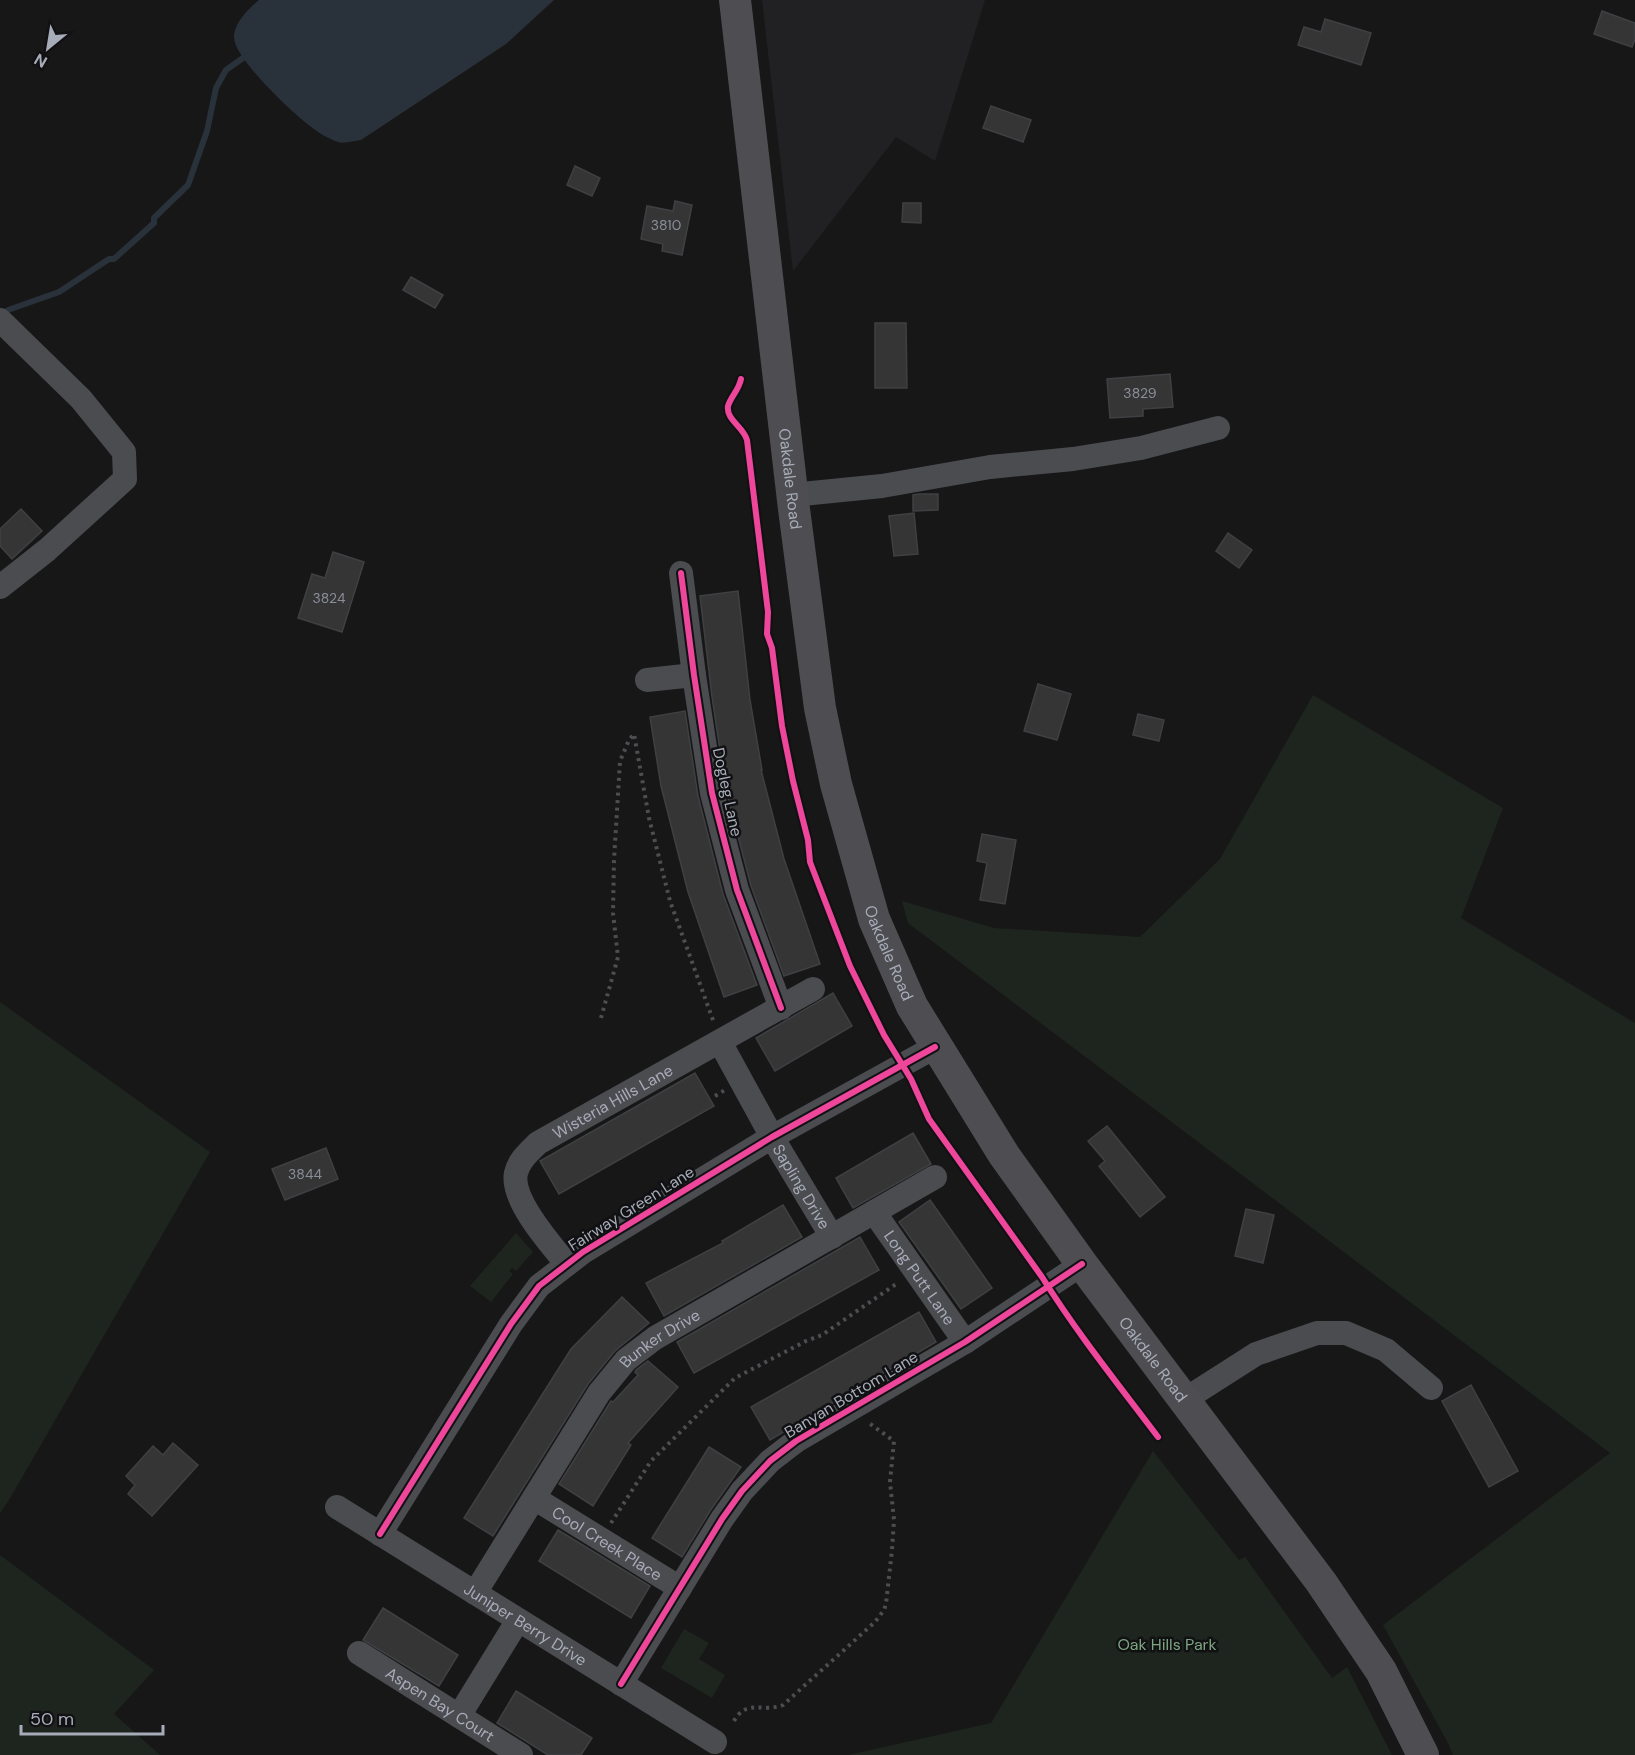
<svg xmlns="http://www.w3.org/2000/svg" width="1635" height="1755" font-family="'DM Sans',sans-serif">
<rect width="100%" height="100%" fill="#171717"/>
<path fill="#212123" d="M762,0H985L935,161L896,137L793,271Z"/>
<g fill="#1d251e">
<path d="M1313,695L1503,808L1461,918L1635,1023V1755H1453L1449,1745L1383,1625L1610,1453L908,923L902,901L994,928L1140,937L1220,859Z"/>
<path d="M0,1002L210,1152L9,1500L0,1513Z"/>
<path d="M516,1233L533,1252L516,1271L512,1268L509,1271L513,1274L491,1302L470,1286Z"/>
<path d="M1153,1451L1239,1560L1245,1557L1332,1678L1347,1667L1392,1755H848L991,1723Z"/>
<path d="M0,1555L154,1670L114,1714L160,1755H0Z"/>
<path d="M684,1629L709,1643L699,1659L725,1675L712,1698L661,1668Z"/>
</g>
<path fill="#29313a" d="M259,0H554L506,44L361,140C354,141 344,144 338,142C329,139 317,132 310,126C293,114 233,57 234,37C234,23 249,8 259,0Z"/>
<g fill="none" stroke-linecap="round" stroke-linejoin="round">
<path stroke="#29313a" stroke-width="6" d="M8,310L59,292L109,259H114L154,223V218L188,185L207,131L216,88L226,70L243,58L250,57"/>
</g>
<g fill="#353536" stroke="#3f4043" stroke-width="1.5">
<path d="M1602,11L1635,23V39L1632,47L1594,34Z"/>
<path d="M1325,19L1371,33L1361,65L1298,45L1304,27L1321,32Z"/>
<path d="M991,106L1031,120L1023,142L983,128Z"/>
<path d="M575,166L600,178L592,196L567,185Z"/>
<path d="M675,201L692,205L682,255L662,251L663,244L641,239L647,206L673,211Z"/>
<path d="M903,203H921V223L902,222Z"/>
<path d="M411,277L443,295L435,308L403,290Z"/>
<path d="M875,323H906L907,388H875Z"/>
<path d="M1170,374L1173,407L1143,409V416L1110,418L1107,379Z"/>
<path d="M919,494H938V510L913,511V495Z"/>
<path d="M21,509L42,531L12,559L0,546V529Z"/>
<path d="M914,513L918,554L894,556L889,516Z"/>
<path d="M1228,533L1252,550L1239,568L1216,551Z"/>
<path d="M333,552L364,562L342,632L298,618L312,574L325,578Z"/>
<path d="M738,591L750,700L762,770H761L784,859L820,964L784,976L751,886L726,790L712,697L700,596Z"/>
<path d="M1038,684L1071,694L1057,740L1024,731Z"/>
<path d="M685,711L698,796L723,894L757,985L724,997L688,892L661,786L650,717Z"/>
<path d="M1138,714L1164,720L1159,741L1133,735Z"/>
<path d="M982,834L1016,840L1005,904L980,900L987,863L977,861Z"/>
<path d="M833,993L852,1026L775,1071L756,1038Z"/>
<path d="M695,1073L714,1106L559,1194L540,1161Z"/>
<path d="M1107,1126L1165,1197L1140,1217L1099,1166L1105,1161L1088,1141Z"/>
<path d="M913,1133L931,1164L853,1208L836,1178Z"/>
<path d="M326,1148L338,1179L285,1200L272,1169Z"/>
<path d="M930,1200L992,1288L961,1309L899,1222Z"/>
<path d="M783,1205L802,1237L664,1316L646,1283L723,1243L722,1241Z"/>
<path d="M1246,1209L1274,1215L1263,1263L1235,1256Z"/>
<path d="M860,1237L879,1270L694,1373L677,1342Z"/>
<path d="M622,1297L649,1323L615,1351L588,1384L493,1536L464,1518L571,1349Z"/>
<path d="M919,1312L936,1342L770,1440L751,1407Z"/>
<path d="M648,1361L678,1387L628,1443L631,1445L593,1506L559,1484L611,1401L613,1402L638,1375L635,1372L636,1370Z"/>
<path d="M1471,1385L1518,1471L1489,1487L1442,1401Z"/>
<path d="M173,1443L198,1465L152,1516L128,1494L135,1485L126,1476L153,1446L163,1455Z"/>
<path d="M709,1447L741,1467L710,1511L682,1557L652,1538Z"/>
<path d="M558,1530L650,1586L631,1618L539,1561Z"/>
<path d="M383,1608L458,1655L439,1686L363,1640Z"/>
<path d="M516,1691L592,1738L581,1755H548L497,1723Z"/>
</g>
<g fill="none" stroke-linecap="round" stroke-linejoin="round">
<g stroke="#4d4e52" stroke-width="4" stroke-dasharray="3 4.5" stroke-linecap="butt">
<path d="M601,1018L618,957L613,913L614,860L620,761L629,740L634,734L649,818L670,901L714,1023"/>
<path d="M715,1096L725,1090"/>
<path d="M611,1523L651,1461L735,1378L806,1341L822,1335L899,1282"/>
<path d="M734,1721C747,1698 763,1713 783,1705L875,1622L884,1610L886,1604L892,1550L894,1520L890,1482L894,1441L869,1423"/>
</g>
<g stroke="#4b4c50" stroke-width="24">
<path d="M0,320L81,399L124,452L125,479L47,550L0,587"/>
<path d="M792,495L882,486L990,467L1073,459L1141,448L1218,428"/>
<path d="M681,573L694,675L712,793L737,890L781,1008"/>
<path d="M647,680L694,675"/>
<path id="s1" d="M720,1042L772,1137L832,1237"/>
<path id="s2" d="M874,1212L965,1342"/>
<path id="s3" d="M567,1264C551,1245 510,1199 516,1173C519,1160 529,1152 538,1143L813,989"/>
<path d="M1184,1400L1256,1354L1317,1333H1346L1386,1350L1431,1388"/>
<path id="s4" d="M534,1498L680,1588"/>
<path id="s5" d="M337,1507L715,1742"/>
<path d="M380,1534L511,1324L539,1286L583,1252L772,1137L935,1047"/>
<path id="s6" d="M475,1593L599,1393L626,1360L655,1338L935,1177"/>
<path id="s7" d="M359,1653L521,1755"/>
<path d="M621,1684L722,1519L742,1491L770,1461L796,1441L965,1342L1082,1264"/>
<path d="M459,1716L518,1620"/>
</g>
<path stroke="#4e4e52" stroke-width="32" id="s8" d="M735,0L794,509L820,708L836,784L874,919L912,1006L1004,1155L1082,1264L1321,1582L1381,1671L1423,1755"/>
<defs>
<g id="cycleway">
<path d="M741,379C739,390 731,396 728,406C726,420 743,426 747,440L768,612L767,634L772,648L782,726L793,781L808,840L810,862L850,966L884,1035L911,1079L929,1119L1042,1277C1077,1333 1118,1384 1158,1437"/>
<path d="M681,573L694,675L712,793L737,890L781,1008"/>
<path d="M380,1534L511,1324L539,1286L583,1252L772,1137L935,1047"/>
<path d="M621,1684L722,1519L742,1491L770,1461L796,1441L965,1342L1082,1264"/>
</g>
</defs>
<use href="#cycleway" stroke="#111113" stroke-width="10"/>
<use href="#cycleway" stroke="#ed469a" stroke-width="6"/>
</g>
<g text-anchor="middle" stroke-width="5" stroke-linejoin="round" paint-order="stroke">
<g font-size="14" fill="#8a8e98">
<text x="666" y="230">3810</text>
<text x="1140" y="398">3829</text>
<text x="329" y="603">3824</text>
<text x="305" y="1179">3844</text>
</g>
<g font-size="16" fill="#a7acb9" stroke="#111113">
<text dy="6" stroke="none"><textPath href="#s8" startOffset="482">Oakdale Road</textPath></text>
<text transform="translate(728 792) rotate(78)" y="6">Dogleg Lane</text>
<text dy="6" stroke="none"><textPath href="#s8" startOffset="968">Oakdale Road</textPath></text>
<text dy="6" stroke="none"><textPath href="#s3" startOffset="230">Wisteria Hills Lane</textPath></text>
<text dy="6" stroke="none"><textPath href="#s1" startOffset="166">Sapling Drive</textPath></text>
<text transform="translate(631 1208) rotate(-32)" y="6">Fairway Green Lane</text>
<text dy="6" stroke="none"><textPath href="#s2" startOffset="80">Long Putt Lane</textPath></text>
<text dy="6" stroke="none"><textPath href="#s6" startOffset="318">Bunker Drive</textPath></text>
<text dy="6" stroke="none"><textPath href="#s8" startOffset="1454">Oakdale Road</textPath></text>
<text transform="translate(851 1394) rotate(-31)" y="6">Banyan Bottom Lane</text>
<text dy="6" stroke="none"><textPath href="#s4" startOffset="86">Cool Creek Place</textPath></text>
<text dy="6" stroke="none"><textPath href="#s5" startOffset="222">Juniper Berry Drive</textPath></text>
<text dy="6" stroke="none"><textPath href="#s7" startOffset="96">Aspen Bay Court</textPath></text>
</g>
<g font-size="16" fill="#7da581" stroke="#111113">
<text x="1167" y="1650">Oak Hills Park</text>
</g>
</g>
<g transform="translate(48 48) rotate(210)" stroke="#111113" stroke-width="4.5" paint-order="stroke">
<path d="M0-4.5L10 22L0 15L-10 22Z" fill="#a7acb9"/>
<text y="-9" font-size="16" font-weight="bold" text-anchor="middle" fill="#a7acb9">N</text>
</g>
<path d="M21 1725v9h142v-9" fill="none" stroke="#a7acb9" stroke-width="3"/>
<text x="30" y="1725" font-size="18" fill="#a7acb9" stroke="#111113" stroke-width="4.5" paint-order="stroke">50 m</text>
</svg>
